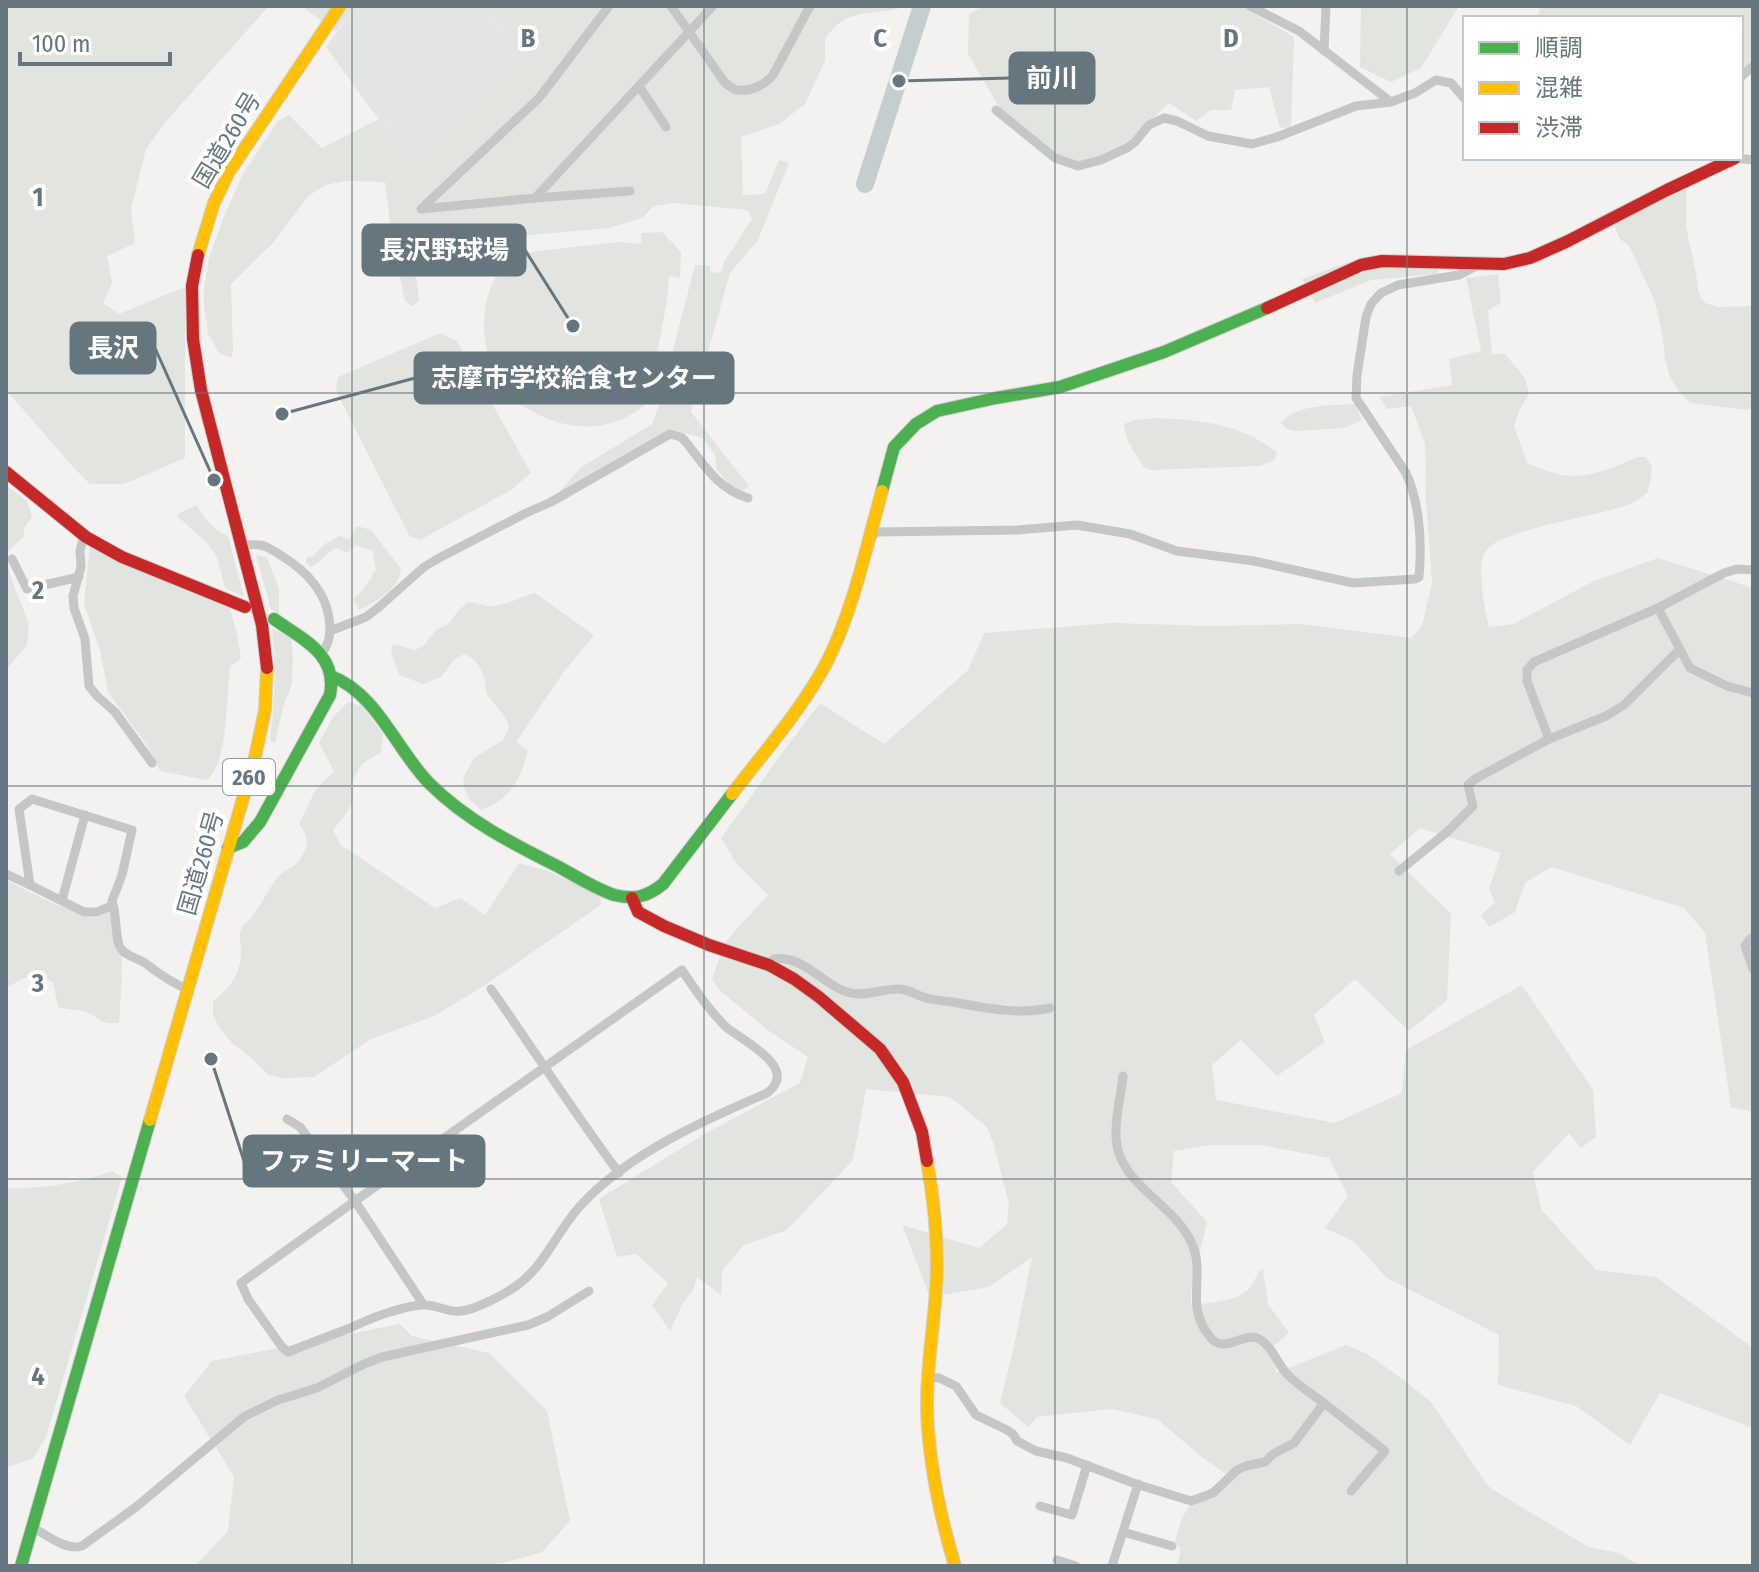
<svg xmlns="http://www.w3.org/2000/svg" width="1759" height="1572" font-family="'Fira Sans Condensed','Noto Sans JP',sans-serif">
<rect width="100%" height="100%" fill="#f3f2f1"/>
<path fill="#e3e4e4" d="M356,6H480L525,43L477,100L416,161L370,108L326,47Z"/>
<g fill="#e2e4df">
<path d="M6,6H269L168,119L146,149L131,209L135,243L107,256L112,283L103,303L119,314L185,287V458L124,484H90L76,470L6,390Z"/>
<path d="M301,6H356L336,31Z"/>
<path d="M480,6H906C886,14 861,10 844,20C836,24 831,32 825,38V61L805,104L779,124L741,137L743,195L765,194L779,160L789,163L758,240L730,273L691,412L749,486L741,492L730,486L716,468L715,455L703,438L674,430L557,495L580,468L652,424L658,408L695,265L710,266L711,273L721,272L724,262L752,219L748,210L672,203L654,206L642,218L609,228L418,245L414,255L419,300L412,306L405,301L392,238L385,182L344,181L326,185L308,196L274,242L231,284L233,351L231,358L219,353L208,334L203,295L209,258L223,219L243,174L277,122L289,115L322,148L379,119L417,160L477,100L525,43Z"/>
<path d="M985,6H1242L1294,37L1291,127L1280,128L1269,87L1235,90L1231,110H1211L1196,121L1169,103L1126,144L1099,158L1077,163L1057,155L999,107L968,54L969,14Z"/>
<path d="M1361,6H1459L1421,68L1391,82L1360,67Z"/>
<path d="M1541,6H1753V60L1741,71V18H1537Z"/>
<path d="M1686,187V227L1696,273L1698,289L1701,298L1705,303L1718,307L1753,306V408L1747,410L1690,403L1679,391L1670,377L1665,359L1663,339L1655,301L1633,254L1629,246L1619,238L1614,224Z"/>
<path d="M662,232L681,252L680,278L669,276L667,301L648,402C613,434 568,433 528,409C522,405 512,401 507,396C504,391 501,384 498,379C476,340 479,285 514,254L618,242L642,244L641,233Z"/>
<path d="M1437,256L1438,274L1371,280L1315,303L1302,279L1357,259Z"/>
<path d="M1498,274L1501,303L1488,310L1492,354H1505L1525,378L1529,394L1520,409L1514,425L1527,463C1575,485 1592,476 1638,457H1645L1652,466L1651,478L1648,492C1641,498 1635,502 1627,505C1600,516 1493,530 1484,554C1477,571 1485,609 1489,627L1513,624L1594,581L1658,558L1753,588V1112L1731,1107L1705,933L1684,908L1551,867L1525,883L1515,912L1489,927L1481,915L1495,902L1489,889L1501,853L1420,828L1390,854L1451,914L1447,1000L1409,1031L1355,979L1314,1015L1325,1042L1277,1076L1241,1040L1212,1065L1216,1100L1335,1123L1402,1093L1406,1050L1522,985L1593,1090L1596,1137L1581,1148L1569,1133L1533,1172L1541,1209L1596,1270L1656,1277L1753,1348V1428L1660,1393L1630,1445L1576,1406L1498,1385L1499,1335L1387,1278L1353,1241L1325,1228L1348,1196L1329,1158L1261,1145H1210L1174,1151L1171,1182L1207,1222L1191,1290V1305C1208,1303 1234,1302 1248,1290C1254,1284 1256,1274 1263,1268L1268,1304L1289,1333L1271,1348L1276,1373L1346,1345L1367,1354L1404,1380L1431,1402L1488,1486L1511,1501L1589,1547L1619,1553L1641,1566H1177L1181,1549L1175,1542L1182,1518L1193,1500L1229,1476L1203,1458L1157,1419L1112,1409L1037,1417L1028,1427L1000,1403L1014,1346L1032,1257L989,1287L930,1297L902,1225L979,1248L1007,1224L1009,1204L994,1145L987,1127L950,1097L866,1089L853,1160L787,1230L744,1245L722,1271L721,1295L697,1277L694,1288L682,1305L670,1331L652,1305L668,1283L636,1254L617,1257L599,1199L706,1133L800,1083L808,1057L769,1031L719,990L712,979L725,942L768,895L737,864L721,838L790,742L820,703L884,744L968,670L984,633L1112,623L1211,626L1301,624L1411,638L1422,626L1432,583L1426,498L1425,443L1411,406L1387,409L1379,397L1452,385L1449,359L1481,351L1466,278Z"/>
<path d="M440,333L457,341L531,473L511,490L420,540L410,537L336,391L338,377Z"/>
<path d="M1355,404L1362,420L1345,428L1294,431L1287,429L1281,423C1298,403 1331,406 1355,404Z"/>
<path d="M1158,418C1200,420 1243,424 1277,453L1274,460L1260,466L1152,470L1144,468L1127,440L1124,424L1134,420Z"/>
<path d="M6,485L27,501L32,517L24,528V537L11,548L6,555Z"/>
<path d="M196,505C205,519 213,530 228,536L244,597L225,588L217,557L207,543L176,515Z"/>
<path d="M357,526L371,530L401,569C399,590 376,601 359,610L353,599L363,590L376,570L373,551L356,545L348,553L336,548C325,553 321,563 310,567L306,562L307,557L313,556L323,545L340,536L349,539Z"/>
<path d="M90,546L119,563L230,609L237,634L241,658L230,667C226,692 229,766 206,780L160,771L146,744L108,692L100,650L84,604Z"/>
<path d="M256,555L267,557L279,589V614L271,609Z"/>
<path d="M6,556L10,575L29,624L27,645L6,670Z"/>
<path d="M535,593L594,635L563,673L516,742L528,750C523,777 508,801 481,810L470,800L463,786L464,776L474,758L503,740L509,728C505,712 497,709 488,696C484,690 486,684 484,678C481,667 474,657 464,654L453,661L441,677L423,684L399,675L391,651L393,644L415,650L423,646L436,630L448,624L458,611L468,602C475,602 482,605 488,606C505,607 519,597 535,593Z"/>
<path d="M272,629L291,637L293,655L292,684L283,707L275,743L270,741C275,703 276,668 272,629Z"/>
<path d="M348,702L362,706L383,734L381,752L362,764L352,780C357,806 348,811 333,830L341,845L435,908L460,898L485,915L519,863L548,871L600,896L601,905L482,987L434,1016L371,1039L314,1077L283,1078L268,1075L254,1060L232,1043L219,1027L213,1015V1001C230,988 240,975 241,954C242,943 236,934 244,924C247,921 251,919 253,915C262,903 268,890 277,878C283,870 292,869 297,863C309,848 310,839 299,824L315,791L334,771L319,743L333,717Z"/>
<path d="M6,880C35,895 65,911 97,918L118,905C124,945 122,983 119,1023C97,1024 103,1019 86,1012C77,1009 68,1011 58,1007L53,982C32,970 26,977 6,988Z"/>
<path d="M112,1171L122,1177L46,1437L33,1458L6,1468V1188C35,1190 85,1182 112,1171Z"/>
<path d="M400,1324L412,1336L489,1353L547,1411L570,1521L542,1552L511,1561L483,1566H195L228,1531L234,1477L184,1396L212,1361Z"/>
</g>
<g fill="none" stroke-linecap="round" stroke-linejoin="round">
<path stroke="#c5cecf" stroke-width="18" d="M865,184L922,6"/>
<defs>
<g id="fast">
<path d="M882,491L894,447L916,424L937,411L996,398L1060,387L1164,352L1267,308"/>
<path d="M331,676C378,694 396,750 430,784C466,820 513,844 559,867C577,877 594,888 614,895C634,900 647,897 663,884L732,794"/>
<path d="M228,848L243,842L260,822L330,695C338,654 302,639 274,619"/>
<path d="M21,1566L150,1120"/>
</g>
<g id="slow">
<path d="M198,255L214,203L229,172L340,6"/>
<path d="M732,794C765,751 803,708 828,660C854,607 866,548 882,491"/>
<path d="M150,1120L255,757L265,710L267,668"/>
<path d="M927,1161C933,1195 937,1229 937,1264C937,1313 926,1361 927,1410C929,1463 940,1516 955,1566"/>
</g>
<g id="jam">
<path d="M198,255L192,286L193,339L201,390L262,625L267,668"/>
<path d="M1267,308L1361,265L1382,261L1504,264L1530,258L1566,242L1667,190L1735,158"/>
<path d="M6,472L86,537L122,557L245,607"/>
<path d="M632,898L638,912L664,926L709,945L769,965L794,979L819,997L880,1049L903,1082L922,1132L927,1161"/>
</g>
</defs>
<use href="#fast" stroke="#cfcfcf" stroke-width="14"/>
<use href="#slow" stroke="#cfcfcf" stroke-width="14"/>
<use href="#jam" stroke="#cfcfcf" stroke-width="14"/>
<g stroke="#c5c7c7" stroke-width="9">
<path d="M671,6L725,83C729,85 732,89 737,90C750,92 765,85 773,75L810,6"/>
<path d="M1250,6L1299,31L1391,102"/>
<path d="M1324,51L1326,6"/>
<path d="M1741,77L1753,66"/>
<path d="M639,86L666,127"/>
<path d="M996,110L1055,158L1078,166L1101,160L1127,148L1135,142L1149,125L1164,118L1177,121L1208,136L1252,144L1277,137L1356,106L1391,102L1415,93L1436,80L1451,83L1465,99"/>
<path d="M1736,158L1753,160"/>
<path d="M535,198L630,191"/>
<path d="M422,208L539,98L609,6"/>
<path d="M421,209L535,198L713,6"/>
<path d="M84,535L80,551L81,567L73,596L74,608L85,639L89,686L97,696L115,712L152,763"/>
<path d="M869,539L877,532L1017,530L1077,525L1130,534L1177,551L1254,561L1353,583L1415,579L1419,577C1422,544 1420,503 1406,473L1356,398L1357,375L1366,317L1371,304L1381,293L1398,285L1459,275L1478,265"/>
<path d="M241,546C247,545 254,544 260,545C268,546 275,552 282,556C306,571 325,590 329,618C331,633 330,641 322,654"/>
<path d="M12,559L27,589L79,577"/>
<path d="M1658,608L1690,668L1727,686L1753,693"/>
<path d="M330,631L366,617L379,607L424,567L439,558L526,513L551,502L670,434L681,437L685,441C704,465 718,489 748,498"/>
<path d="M1549,739L1527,681V670L1534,662L1658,608L1724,573L1737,569L1753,570"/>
<path d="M1399,871L1447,832L1473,806L1468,785L1475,779L1549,739L1606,716L1624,705L1679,650"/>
<path d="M6,874L30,885"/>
<path d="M62,900L85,815"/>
<path d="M113,905L97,912H84L30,885L19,809L32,799L132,830L122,875L112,901C117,916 115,933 119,945C122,955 137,958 145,963C159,974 172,983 189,990"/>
<path d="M1753,937L1749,940L1745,946L1753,969"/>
<path d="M769,965L774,959C803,954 824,987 851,993C867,997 883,988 900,989C909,990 915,994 923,997C932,1000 943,1001 953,1002C985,1008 1018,1015 1050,1008"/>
<path d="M682,970C695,990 708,1009 725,1026C740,1040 801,1067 767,1093C704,1120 628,1154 581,1205C557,1231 545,1266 516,1286C505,1294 475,1310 461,1311C450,1313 437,1305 425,1305C415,1304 400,1309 390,1312C376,1316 363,1322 350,1328C329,1336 308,1344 288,1352L282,1347L248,1299L241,1283L355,1201Z"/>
<path d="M491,989C534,1050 574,1113 619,1173"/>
<path d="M287,1119L300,1127L355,1201L423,1304"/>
<path d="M928,1377L939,1378L956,1386L976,1415L1007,1430L1013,1434L1017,1441L1036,1451L1067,1458L1136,1484L1191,1501L1213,1493L1237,1470L1246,1466L1265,1462L1273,1454L1294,1443L1324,1403C1312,1394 1297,1385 1286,1373C1278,1364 1272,1347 1261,1340C1244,1329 1225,1356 1210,1337C1185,1306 1204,1280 1194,1249C1179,1204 1117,1186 1116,1137C1115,1117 1121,1096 1123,1076"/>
<path d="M1324,1403L1385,1451L1351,1491"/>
<path d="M1040,1506L1072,1515L1087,1465"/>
<path d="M32,1527C47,1535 66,1551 82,1546L136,1507L245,1416L278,1400L317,1388L364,1364L382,1357L528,1325L547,1317L589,1291"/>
<path d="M1123,1532L1172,1546"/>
<path d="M1057,1560L1076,1566"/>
<path d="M1112,1566L1138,1484"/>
</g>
<use href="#fast" stroke="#4caf50" stroke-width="12"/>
<use href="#slow" stroke="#ffc107" stroke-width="12"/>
<use href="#jam" stroke="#c62828" stroke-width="12"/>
</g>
<path fill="none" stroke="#66767e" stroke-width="2" stroke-opacity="0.55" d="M352,6V1566M704,6V1566M1055,6V1566M1407,6V1566M6,393H1753M6,786H1753M6,1179H1753"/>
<g text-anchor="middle" stroke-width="8" stroke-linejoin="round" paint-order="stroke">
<rect fill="#fff" stroke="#949fa5" stroke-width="2" x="223" y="759" width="52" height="36" rx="6"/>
<g font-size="22" font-weight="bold" fill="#66767e">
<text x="249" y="785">260</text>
</g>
<g font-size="24" fill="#66767e" stroke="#fff">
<text transform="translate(227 140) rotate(-59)" y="8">国道260号</text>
<text transform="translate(201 863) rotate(-74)" y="8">国道260号</text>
</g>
</g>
<g font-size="26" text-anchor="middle" font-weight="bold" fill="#66767e" stroke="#fff" stroke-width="8" stroke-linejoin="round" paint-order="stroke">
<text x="528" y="47">B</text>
<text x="880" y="47">C</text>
<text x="1231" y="47">D</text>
<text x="38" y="206">1</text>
<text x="38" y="599">2</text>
<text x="38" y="992">3</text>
<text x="38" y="1385">4</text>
</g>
<path fill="none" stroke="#66767e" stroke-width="3" d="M899 81L1010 78M573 326L525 250M214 480L155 348M282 414L415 378M211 1059L244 1161"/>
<g fill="#66767e" stroke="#fff" stroke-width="3">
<circle cx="899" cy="81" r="8"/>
<circle cx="573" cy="326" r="8"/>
<circle cx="214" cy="480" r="8"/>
<circle cx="282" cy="414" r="8"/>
<circle cx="211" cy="1059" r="8"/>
</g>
<g fill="#66767e" stroke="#66767e" stroke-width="3">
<rect x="1010" y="53" width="84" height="50" rx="8"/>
<rect x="363" y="225" width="162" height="50" rx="8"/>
<rect x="71" y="323" width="84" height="50" rx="8"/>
<rect x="415" y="353" width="318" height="50" rx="8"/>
<rect x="244" y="1136" width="240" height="50" rx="8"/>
</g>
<g font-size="26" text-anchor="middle" font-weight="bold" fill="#fff">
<text x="1052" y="87">前川</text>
<text x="444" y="259">長沢野球場</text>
<text x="113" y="357">長沢</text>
<text x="574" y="387">志摩市学校給食センター</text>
<text x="364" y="1170">ファミリーマート</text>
</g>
<rect width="1759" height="1572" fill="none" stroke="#66767e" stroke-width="16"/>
<rect x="1463" y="16" width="280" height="144" fill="#ffffff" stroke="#c2c8cb" stroke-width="2"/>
<rect x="1479" y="42" width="40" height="12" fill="#4caf50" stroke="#c2c8cb" stroke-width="2"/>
<text x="1535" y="56" font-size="24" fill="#66767e">順調</text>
<rect x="1479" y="82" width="40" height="12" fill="#ffc107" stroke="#c2c8cb" stroke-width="2"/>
<text x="1535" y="96" font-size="24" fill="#66767e">混雑</text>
<rect x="1479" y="122" width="40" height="12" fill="#c62828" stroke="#c2c8cb" stroke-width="2"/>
<text x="1535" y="136" font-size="24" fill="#66767e">渋滞</text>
<path d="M20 52v12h150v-12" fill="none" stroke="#66767e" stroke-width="4"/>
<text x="32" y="52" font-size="24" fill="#66767e" stroke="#ffffff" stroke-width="6" paint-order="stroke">100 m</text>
</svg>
